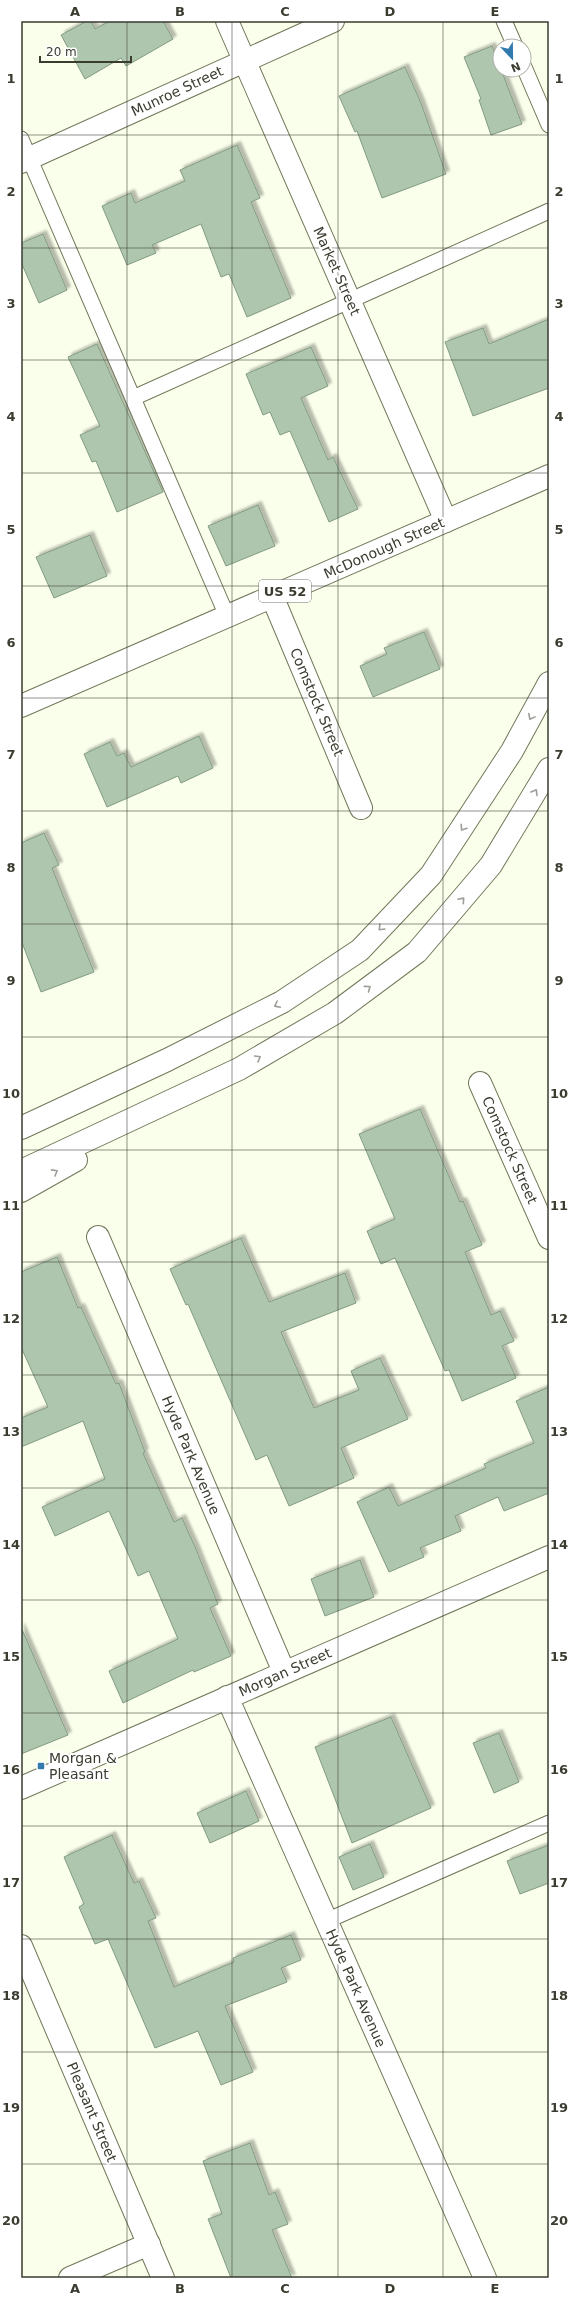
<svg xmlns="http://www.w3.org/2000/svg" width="570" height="2299" font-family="'DejaVu Sans',sans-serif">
<defs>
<filter id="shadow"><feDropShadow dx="3.5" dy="-3.5" stdDeviation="1" flood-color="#0004"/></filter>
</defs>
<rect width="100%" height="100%" fill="#f9ffea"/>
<g fill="#afc6ae" stroke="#839b82" filter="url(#shadow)">
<path d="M87,21H91L95,29L110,21H163L173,39L126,66L121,58L85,79L61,35Z"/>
<path d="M492,46L522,124L491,135L479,100L481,99L464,57Z"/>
<path d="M405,67L421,103L446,174L382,198L357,131L355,132L339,96Z"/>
<path d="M237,145L260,198L251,202L291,298L247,317L229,274L221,277L201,224L152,245L156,253L127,265L102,206L131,193L135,203L185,181L180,170Z"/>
<path d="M43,234L67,290L39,303L21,262V243Z"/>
<path d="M549,319V388L473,416L445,342L483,328L489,344Z"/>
<path d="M97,344L163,492L117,512L96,461L92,462L80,435L100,426L68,357Z"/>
<path d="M311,347L328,386L301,398L328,460L333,457L358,509L329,522L290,431L280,435L270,412L263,415L246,374Z"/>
<path d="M258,505L275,546L226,566L208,526Z"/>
<path d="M90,535L107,576L54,598L36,557Z"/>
<path d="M424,632L440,669L373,697L360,666L387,654L384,648Z"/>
<path d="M199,736L213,768L181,783L178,776L107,807L84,754L110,742L117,756L124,753L131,767Z"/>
<path d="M44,833L59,865L52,868L94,972L41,992L21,940V843Z"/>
<path d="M420,1109L460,1202L463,1201L482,1245L465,1252L491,1315L500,1311L514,1341L502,1346L516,1378L462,1401L449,1370L445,1371L395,1258L381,1264L367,1231L395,1219L359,1134Z"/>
<path d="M241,1238L269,1302L345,1273L356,1303L281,1332L314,1408L359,1390L351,1371L380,1358L408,1419L341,1448L354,1478L289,1506L267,1455L256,1460L188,1304L186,1305L170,1269Z"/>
<path d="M57,1257L78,1308L81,1307L116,1384L119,1383L145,1452L143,1453L174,1522L182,1518L196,1549L218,1604L210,1608L231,1656L194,1672L193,1670L123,1703L109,1671L178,1639L149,1571L138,1576L109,1511L55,1536L42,1507L105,1479L83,1421L21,1447V1418L48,1407L21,1347V1272Z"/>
<path d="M549,1387V1493L504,1511L498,1497L455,1516L461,1531L420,1548L424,1557L389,1572L357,1502L389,1487L398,1506L486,1468L484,1464L534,1443L516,1401Z"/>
<path d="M360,1560L374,1597L325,1616L311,1579Z"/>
<path d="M21,1627L68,1735L21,1754Z"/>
<path d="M391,1717L431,1808L352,1843L315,1747Z"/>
<path d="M499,1733L519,1782L494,1793L473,1743Z"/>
<path d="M246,1791L259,1821L210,1843L197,1813Z"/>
<path d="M112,1835L134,1883L139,1881L156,1918L148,1921L174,1987L234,1962L233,1958L291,1935L301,1960L281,1968L287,1982L225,2006L253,2072L221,2085L198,2031L155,2048L108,1939L95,1944L79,1907L84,1904L64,1857Z"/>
<path d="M370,1844L384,1877L353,1890L339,1857Z"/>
<path d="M549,1845V1883L520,1894L507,1861Z"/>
<path d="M250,2143L269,2195L275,2192L288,2224L272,2230L292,2278H231L208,2219L222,2214L203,2161Z"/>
</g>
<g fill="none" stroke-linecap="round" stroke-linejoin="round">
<defs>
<g id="service">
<path d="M504,21L515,46"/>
<path d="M524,67L549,125"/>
<path d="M21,139L227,616"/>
<path d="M133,398L549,211"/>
<path d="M326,1921L549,1823"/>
</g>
<g id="minor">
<path d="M227,21L446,521"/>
<path d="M21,162L333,21"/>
<path d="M272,596L361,808"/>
<path d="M480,1083L549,1238"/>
<path d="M98,1237L284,1672"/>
<path d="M227,1697L485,2278"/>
<path d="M21,1946L163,2278"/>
<path d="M70,2278L149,2244"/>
</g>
<g id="tertiary">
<path d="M21,1128L167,1060L282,1002L360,950L431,875L512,751L549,683"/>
<path d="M21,1171L239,1069L335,1013L417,952L491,865L549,769"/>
<path d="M21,1191L76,1160"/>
<path d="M21,1788L549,1557"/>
</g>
<path id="primary" d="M21,706L549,476"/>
</defs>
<use href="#service" stroke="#707859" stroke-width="17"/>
<use href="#minor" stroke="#707859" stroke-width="24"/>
<use href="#tertiary" stroke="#707859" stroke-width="24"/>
<use href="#primary" stroke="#707859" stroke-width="24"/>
<use href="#service" stroke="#fff" stroke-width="15"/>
<use href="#minor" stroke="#fff" stroke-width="22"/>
<use href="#tertiary" stroke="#fff" stroke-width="22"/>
<use href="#primary" stroke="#fff" stroke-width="22"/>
</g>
<defs><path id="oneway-chevron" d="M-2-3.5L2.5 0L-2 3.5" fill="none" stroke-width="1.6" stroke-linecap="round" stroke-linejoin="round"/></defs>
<g stroke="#9c9e97">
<use href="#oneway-chevron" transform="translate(531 717) rotate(118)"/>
<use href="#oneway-chevron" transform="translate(535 792) rotate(-59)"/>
<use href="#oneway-chevron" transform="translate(463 828) rotate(123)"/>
<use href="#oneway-chevron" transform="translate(462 900) rotate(-49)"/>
<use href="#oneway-chevron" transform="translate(381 928) rotate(134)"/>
<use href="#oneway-chevron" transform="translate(368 988) rotate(-37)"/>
<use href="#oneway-chevron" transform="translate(277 1005) rotate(153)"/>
<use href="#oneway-chevron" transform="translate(258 1058) rotate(-30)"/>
<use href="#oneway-chevron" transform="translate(55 1172) rotate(-29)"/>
</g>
<path fill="none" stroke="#393c2f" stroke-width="1" stroke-opacity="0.55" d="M127,21V2278M232,21V2278M338,21V2278M443,21V2278M21,135H549M21,248H549M21,360H549M21,473H549M21,586H549M21,698H549M21,811H549M21,924H549M21,1037H549M21,1150H549M21,1262H549M21,1375H549M21,1488H549M21,1600H549M21,1713H549M21,1826H549M21,1939H549M21,2052H549M21,2164H549"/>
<rect fill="#317aae" stroke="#fff" stroke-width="1.5" x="37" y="1762" width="8" height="8" rx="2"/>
<g text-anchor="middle" stroke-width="4" stroke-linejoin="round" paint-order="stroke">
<rect fill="#fff" stroke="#74766d" stroke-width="1" x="259" y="580" width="52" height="22" rx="3"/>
<g font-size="13" font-weight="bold" fill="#393c2f">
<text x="285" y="596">US 52</text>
</g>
<g font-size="14" fill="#393c2f" stroke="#fff">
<text transform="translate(177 91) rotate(-25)" y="5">Munroe Street</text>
<text transform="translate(337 271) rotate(66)" y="5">Market Street</text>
<text transform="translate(384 548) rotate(-24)" y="5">McDonough Street</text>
<text transform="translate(317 702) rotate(67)" y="5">Comstock Street</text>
<text transform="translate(510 1150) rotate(66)" y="5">Comstock Street</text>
<text transform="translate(191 1455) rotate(67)" y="5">Hyde Park Avenue</text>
<text transform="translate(285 1672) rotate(-24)" y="5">Morgan Street</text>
<text transform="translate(356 1988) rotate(66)" y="5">Hyde Park Avenue</text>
<text transform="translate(92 2112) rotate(67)" y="5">Pleasant Street</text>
</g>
<g font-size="14" fill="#393c2f" stroke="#fff" text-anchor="start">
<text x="49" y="1763">Morgan &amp;<tspan x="49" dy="16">Pleasant</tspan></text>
</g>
</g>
<rect width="570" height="2299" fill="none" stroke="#ffffff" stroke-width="44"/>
<g transform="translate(512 58) rotate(158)"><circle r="19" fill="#ffffff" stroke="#b0b1ac"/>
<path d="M0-3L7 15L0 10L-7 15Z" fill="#317aae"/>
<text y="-6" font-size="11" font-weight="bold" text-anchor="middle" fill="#393c2f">N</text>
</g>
<path d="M40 56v6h91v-6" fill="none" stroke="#393c2f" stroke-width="2"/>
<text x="46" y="56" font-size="12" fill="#393c2f" stroke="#ffffff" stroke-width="3" paint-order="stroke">20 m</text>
<rect x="22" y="22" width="526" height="2255" fill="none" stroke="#393c2f" stroke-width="1.5"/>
<g font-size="13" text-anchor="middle" font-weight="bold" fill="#393c2f">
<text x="75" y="16">A</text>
<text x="180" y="16">B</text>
<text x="285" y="16">C</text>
<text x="390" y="16">D</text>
<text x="495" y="16">E</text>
<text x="11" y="83">1</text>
<text x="559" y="83">1</text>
<text x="11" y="196">2</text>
<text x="559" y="196">2</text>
<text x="11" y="308">3</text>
<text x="559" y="308">3</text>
<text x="11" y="421">4</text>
<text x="559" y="421">4</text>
<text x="11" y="534">5</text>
<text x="559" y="534">5</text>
<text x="11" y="647">6</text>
<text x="559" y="647">6</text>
<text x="11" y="759">7</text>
<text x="559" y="759">7</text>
<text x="11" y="872">8</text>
<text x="559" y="872">8</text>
<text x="11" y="985">9</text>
<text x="559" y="985">9</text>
<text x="11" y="1098">10</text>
<text x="559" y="1098">10</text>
<text x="11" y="1210">11</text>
<text x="559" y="1210">11</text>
<text x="11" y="1323">12</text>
<text x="559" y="1323">12</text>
<text x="11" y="1436">13</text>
<text x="559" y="1436">13</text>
<text x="11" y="1549">14</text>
<text x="559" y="1549">14</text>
<text x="11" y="1661">15</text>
<text x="559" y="1661">15</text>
<text x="11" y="1774">16</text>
<text x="559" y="1774">16</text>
<text x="11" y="1887">17</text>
<text x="559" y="1887">17</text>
<text x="11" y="2000">18</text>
<text x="559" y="2000">18</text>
<text x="11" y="2112">19</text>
<text x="559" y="2112">19</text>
<text x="11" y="2225">20</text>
<text x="559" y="2225">20</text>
<text x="75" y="2293">A</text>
<text x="180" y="2293">B</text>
<text x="285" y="2293">C</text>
<text x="390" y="2293">D</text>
<text x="495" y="2293">E</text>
</g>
</svg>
